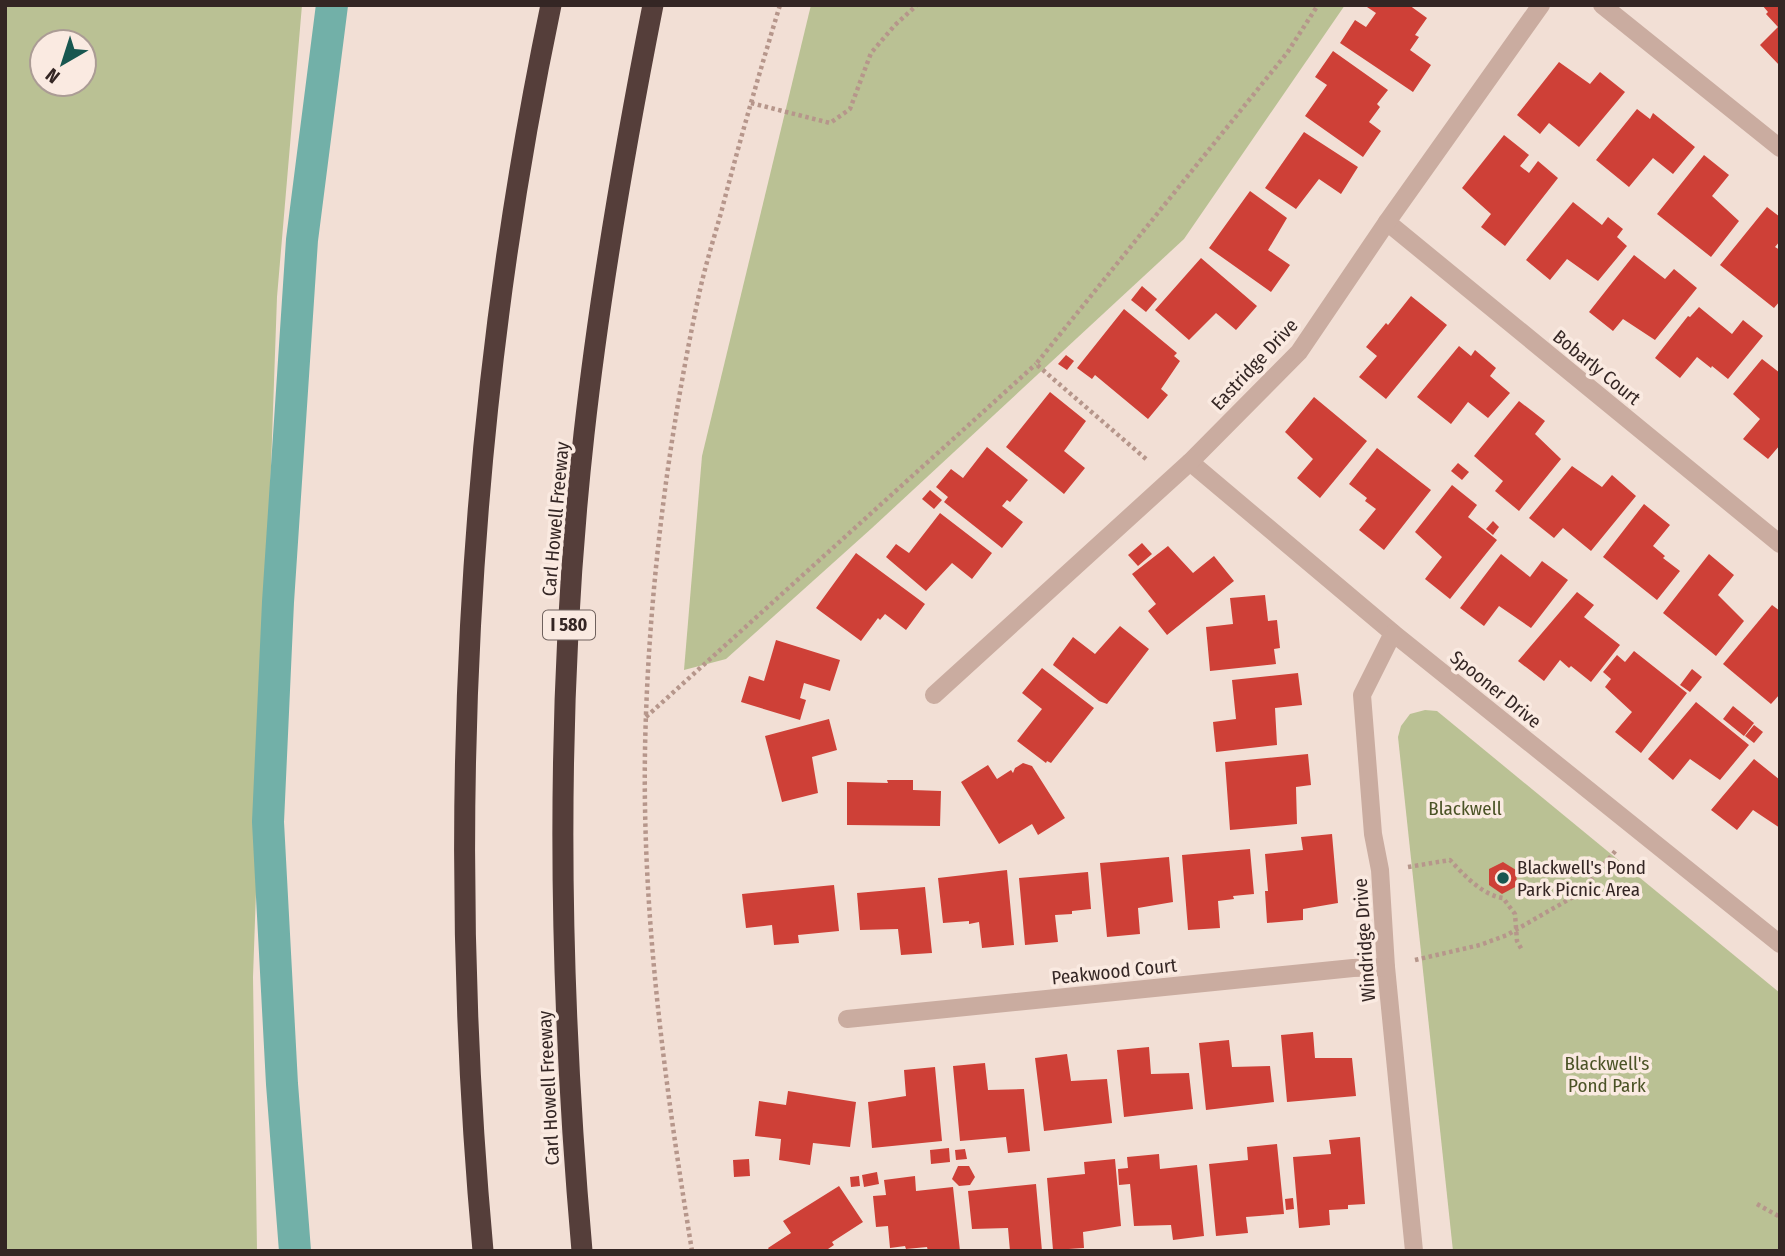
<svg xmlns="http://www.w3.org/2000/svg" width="1785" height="1256" font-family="'Fira Sans Condensed',sans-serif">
<rect width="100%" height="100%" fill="#f2dfd5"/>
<g fill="#bac194" fill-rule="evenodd">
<path d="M5,5H302L277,297L253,977L257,1251H5ZM84,42V84H42V42Z"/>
<path d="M811,5H1345L1184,239L872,528L726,659L684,670L702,456Z"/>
<path d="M1425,710L1437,711L1780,993V1251H1453L1398,737L1401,726L1410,714Z"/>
</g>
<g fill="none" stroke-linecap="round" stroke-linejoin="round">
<path stroke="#72b0a8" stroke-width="32" d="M295,1251L282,1084L268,822L278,602L302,240L332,5"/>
</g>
<g fill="#ce4037">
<path d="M1364,5H1409L1427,18L1415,35L1419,37L1410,50L1431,65L1413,92L1340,43L1355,20L1366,27L1376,13Z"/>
<path d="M1762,5H1780V66L1760,45L1778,27L1766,14L1768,12Z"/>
<path d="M1333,51L1388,90L1377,104L1380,107L1369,122L1381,131L1363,157L1305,116L1327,85L1315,77Z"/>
<path d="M1559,62L1590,84L1600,72L1625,92L1579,147L1549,123L1540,134L1517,115Z"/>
<path d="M1637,109L1650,119L1653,113L1695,147L1673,174L1653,158L1629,187L1596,160Z"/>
<path d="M1304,132L1358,167L1341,194L1319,179L1296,209L1265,188Z"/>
<path d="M1504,135L1529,155L1520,166L1529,173L1538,161L1558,178L1505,246L1481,227L1491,214L1462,188Z"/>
<path d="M1704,155L1729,175L1712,196L1739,221L1711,257L1657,214Z"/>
<path d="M1250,191L1287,218L1268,250L1290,265L1271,292L1209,248Z"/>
<path d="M1573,202L1602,225L1608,217L1623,229L1617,237L1627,246L1598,281L1567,259L1550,280L1526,260Z"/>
<path d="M1767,207L1780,217V241L1775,247L1780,250V301L1774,308L1720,265Z"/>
<path d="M1634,255L1665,279L1674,269L1697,288L1655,340L1623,319L1613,331L1589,312Z"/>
<path d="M1201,258L1257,306L1236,330L1216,313L1189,340L1155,310Z"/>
<path d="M1142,286L1157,299L1146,312L1131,300Z"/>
<path d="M1411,296L1447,325L1386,399L1359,377L1377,356L1366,347L1386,323L1388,325Z"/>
<path d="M1699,307L1732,334L1743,320L1763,336L1728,379L1712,366L1711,368L1697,357L1680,378L1655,358L1688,316L1690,317Z"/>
<path d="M1124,309L1177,353L1174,356L1180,361L1161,389L1168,395L1148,419L1095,375L1092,379L1077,368Z"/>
<path d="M1459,346L1471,356L1475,350L1496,368L1490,376L1510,393L1488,418L1468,402L1451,424L1417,397Z"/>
<path d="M1066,355L1074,361L1067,370L1058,364Z"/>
<path d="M1762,359L1780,373V445L1768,459L1743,439L1760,419L1733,394Z"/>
<path d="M1050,392L1086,421L1064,451L1085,468L1064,494L1006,447Z"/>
<path d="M1314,397L1367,441L1320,498L1297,478L1313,459L1285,432Z"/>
<path d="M1519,401L1545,421L1535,434L1561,459L1519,511L1495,491L1503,481L1474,456Z"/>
<path d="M987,447L1028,480L1010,502L1007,500L1002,506L1023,522L1002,548L944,502L948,497L936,487L951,469L963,478Z"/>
<path d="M1377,448L1431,490L1384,550L1359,530L1376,509L1365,501L1367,498L1349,484Z"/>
<path d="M1458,463L1469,472L1462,480L1451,471Z"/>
<path d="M1572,466L1602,487L1612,475L1636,496L1591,551L1563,528L1554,538L1529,518Z"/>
<path d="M1452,485L1477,505L1468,517L1497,540L1450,599L1425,579L1442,557L1415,532Z"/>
<path d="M930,490L942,500L934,509L922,499Z"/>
<path d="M1644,504L1670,525L1653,546L1665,556L1663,558L1680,571L1657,600L1603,557Z"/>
<path d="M940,513L992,553L972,579L952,563L926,591L886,557L896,544L909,553Z"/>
<path d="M1493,521L1499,527L1493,535L1486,529Z"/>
<path d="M1142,543L1152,554L1138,566L1128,555Z"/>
<path d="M1168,546L1193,573L1214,556L1234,581L1167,635L1148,611L1156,604L1132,574Z"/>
<path d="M856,553L925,604L906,630L885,614L880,620L878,618L861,641L816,608Z"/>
<path d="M1501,554L1530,577L1542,561L1568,580L1531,628L1499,606L1484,626L1460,608Z"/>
<path d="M1709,554L1734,575L1718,595L1744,621L1716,656L1663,613Z"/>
<path d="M1577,592L1594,605L1584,617L1620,645L1591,682L1571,666L1569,668L1560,660L1544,681L1518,661Z"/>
<path d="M1265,595L1268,621L1277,620L1280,648L1274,649L1276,664L1210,671L1206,627L1233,624L1230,598Z"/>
<path d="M1772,605L1780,611V694L1771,704L1723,664Z"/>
<path d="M1120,626L1149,649L1107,704L1099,701L1053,665L1054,663L1073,637L1095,654Z"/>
<path d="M776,640L840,660L830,691L804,683L800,698L806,700L800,720L741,702L749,676L764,681Z"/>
<path d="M1634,651L1687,693L1641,753L1615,732L1632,712L1605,687L1611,679L1603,672L1617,655L1625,662Z"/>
<path d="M1042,668L1094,708L1051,763L1047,761L1046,763L1017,741L1042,709L1022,693Z"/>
<path d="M1692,669L1702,677L1690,692L1680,685Z"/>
<path d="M1298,673L1302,705L1275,708L1277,745L1216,752L1213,722L1236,719L1232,680Z"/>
<path d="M1696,702L1749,745L1720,780L1690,759L1673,780L1648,759Z"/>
<path d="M1733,706L1754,723L1744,736L1723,719Z"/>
<path d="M829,719L837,750L812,757L818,793L782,802L765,736Z"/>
<path d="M1754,725L1763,732L1754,743L1745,736Z"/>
<path d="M1308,754L1311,785L1296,787L1297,824L1230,830L1225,762Z"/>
<path d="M1754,759L1780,780V828L1753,810L1737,830L1711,810Z"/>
<path d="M1023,763L1032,766L1065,818L1038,835L1032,824L999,844L961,782L988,765L997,779L1011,770L1013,773L1015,768Z"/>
<path d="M887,780H913V790L941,791L940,826L847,825V782L888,783Z"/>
<path d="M1332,834L1338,903L1303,909V920L1267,923L1265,891H1268L1265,854L1303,850L1301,837Z"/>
<path d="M1250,849L1254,894L1233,896L1234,899L1218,901L1220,928L1188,930L1182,855Z"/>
<path d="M1169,857L1173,902L1138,908L1140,934L1107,937L1100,863Z"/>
<path d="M1503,862L1516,870L1517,886L1502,894L1489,885V869Z"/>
<path d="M1007,870L1014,945L982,948L979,922L969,924V921L943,923L938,878Z"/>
<path d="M1088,872L1091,909L1072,911V914L1055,915L1058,942L1025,945L1019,878Z"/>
<path d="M834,885L839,931L798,935L799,943L774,945L772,925L746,928L742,894Z"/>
<path d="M925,887L932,953L901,955L898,929L860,930L857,893Z"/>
<path d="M1313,1032L1315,1058H1352L1356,1096L1287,1102L1281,1035Z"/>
<path d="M1229,1040L1232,1067L1270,1066L1274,1102L1206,1110L1199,1043Z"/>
<path d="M1149,1047L1151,1074L1189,1073L1193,1109L1124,1117L1117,1050Z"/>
<path d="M1067,1054L1071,1081L1107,1079L1112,1123L1044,1131L1035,1058Z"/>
<path d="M985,1063L988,1090L1024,1089L1030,1151L1008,1153L1006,1137L960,1141L953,1066Z"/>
<path d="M935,1067L942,1141L872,1148L868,1102L906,1096L904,1070Z"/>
<path d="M788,1091L856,1102L850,1147L813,1143L810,1165L779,1160L781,1139L755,1136L759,1101L786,1105Z"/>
<path d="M1360,1137L1365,1204L1348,1205V1209L1329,1210L1330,1225L1299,1228L1293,1157L1331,1154L1329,1140Z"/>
<path d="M1277,1144L1284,1214L1246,1217L1248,1233L1216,1236L1209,1164L1248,1160L1247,1147Z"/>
<path d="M949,1148L950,1162L931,1164L930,1150Z"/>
<path d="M965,1149L967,1159L956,1160L955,1150Z"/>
<path d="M1159,1154L1160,1169L1197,1165L1204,1236L1173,1240L1171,1225L1134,1226L1130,1184L1119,1185L1118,1169L1128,1168L1127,1157Z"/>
<path d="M749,1159L750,1176L734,1177L733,1160Z"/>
<path d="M1115,1159L1121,1226L1083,1232L1084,1248L1053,1250L1047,1178L1085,1174L1084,1162Z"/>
<path d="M958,1166H969L975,1177L970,1185L959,1186L952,1179Z"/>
<path d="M877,1172L879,1184L864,1187L862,1175Z"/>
<path d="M859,1176L860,1186L851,1187L850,1177Z"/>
<path d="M915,1176L916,1191L953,1187L960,1251H928L927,1247L906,1249L905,1246L890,1248L888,1226L876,1227L873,1196L886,1195L884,1180Z"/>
<path d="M1036,1184L1042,1251H1010L1008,1228L972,1229L968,1191Z"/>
<path d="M839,1186L863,1222L832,1242L834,1245L825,1251H770L768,1248L791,1233L783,1221Z"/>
<path d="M1293,1198L1294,1209L1286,1210L1285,1199Z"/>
</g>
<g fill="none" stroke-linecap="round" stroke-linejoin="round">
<g stroke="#b6968b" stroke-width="4.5" stroke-dasharray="3.5 3.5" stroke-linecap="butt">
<path d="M751,103L830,123L850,109L871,53L895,25L917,5"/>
<path d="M1146,459L1036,364L1287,53L1318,5"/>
<path d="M646,717L1036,364"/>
<path d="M1408,867L1450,860C1464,875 1482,895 1503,898L1515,914L1517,941L1522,950"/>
<path d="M1415,960L1480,945L1507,935L1580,893L1617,849"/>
<path d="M1757,1204L1780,1217"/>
<path d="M692,1251C663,1073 639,894 646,714C651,575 669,435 698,299C704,270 713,241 721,213C739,143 759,74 780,5"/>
</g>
<g stroke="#caaca0" stroke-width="18">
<path d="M1602,5L1780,148"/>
<path d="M1387,222L1780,544"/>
<path d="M1190,462L1393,633L1780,944"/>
<path d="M1393,633L1362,695L1373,834L1380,870L1386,967L1414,1251"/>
<path d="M934,695L1190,462L1299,352L1387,222L1541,5"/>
<path d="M847,1019L1353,968L1386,967"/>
</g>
<g stroke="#553e3a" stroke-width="21">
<path d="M483,1251C445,836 465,414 551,5"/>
<path d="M582,1251C558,979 554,705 584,434C600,290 625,147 653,5"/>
</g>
</g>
<circle fill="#185750" stroke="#faeae1" stroke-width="2.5" cx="1503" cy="878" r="7"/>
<g text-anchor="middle" stroke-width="7" stroke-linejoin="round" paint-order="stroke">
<rect fill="#faeae1" stroke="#6f615d" stroke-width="2" x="543" y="610.5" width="52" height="29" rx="5"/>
<g font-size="18" font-weight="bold" fill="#342624">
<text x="569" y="631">I 580</text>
</g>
<g font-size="19" fill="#342624" stroke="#faeae1">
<text transform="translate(1254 364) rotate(-47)" y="7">Eastridge Drive</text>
<text transform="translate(1597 367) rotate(39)" y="7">Bobarly Court</text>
<text transform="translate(555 519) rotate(-85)" y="7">Carl Howell Freeway</text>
<text transform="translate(1496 689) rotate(39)" y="7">Spooner Drive</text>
<text transform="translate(1364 940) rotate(-94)" y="7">Windridge Drive</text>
<text transform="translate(1114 971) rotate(-6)" y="7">Peakwood Court</text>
<text transform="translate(548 1088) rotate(-93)" y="7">Carl Howell Freeway</text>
</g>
<g font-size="19" fill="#4b5326" stroke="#faeae1">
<text x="1465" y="815">Blackwell</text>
<text x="1607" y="1070">Blackwell's<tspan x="1607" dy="22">Pond Park</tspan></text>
</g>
<g font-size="19" fill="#342624" stroke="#faeae1" text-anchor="start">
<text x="1517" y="874">Blackwell's Pond<tspan x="1517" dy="22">Park Picnic Area</tspan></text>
</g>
</g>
<rect width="1785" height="1256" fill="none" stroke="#342624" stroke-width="14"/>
<g transform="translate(63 63) rotate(219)"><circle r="33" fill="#faeae1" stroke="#ab9c95" stroke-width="2"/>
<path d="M0-5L12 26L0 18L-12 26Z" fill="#185750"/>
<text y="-10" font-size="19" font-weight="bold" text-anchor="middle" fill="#342624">N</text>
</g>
</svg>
